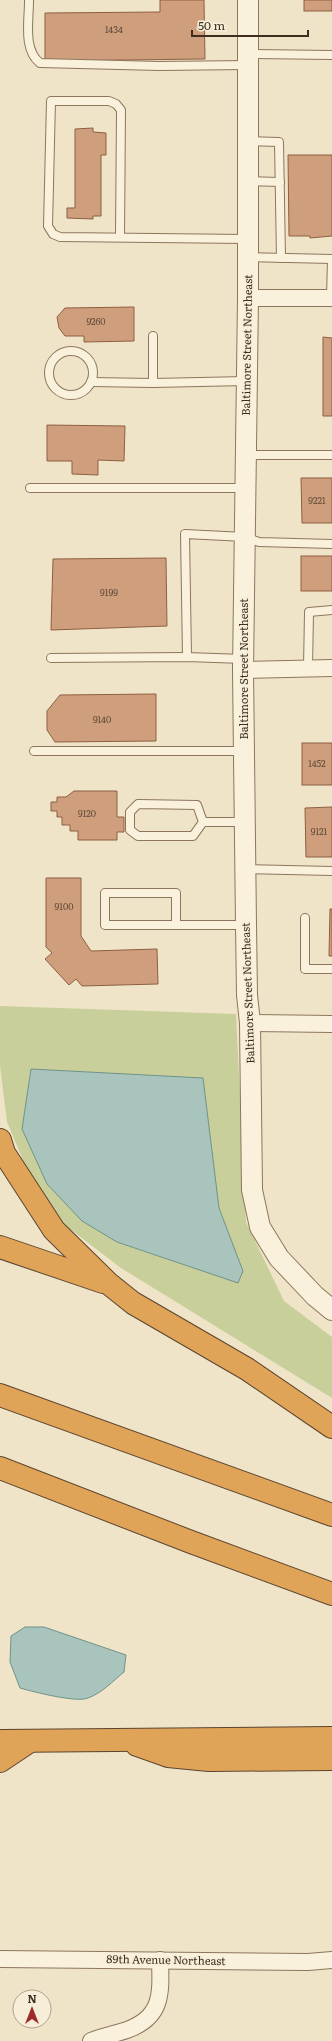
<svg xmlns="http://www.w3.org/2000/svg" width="332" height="2041" font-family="Literata,serif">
<rect width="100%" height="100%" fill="#f0e4c8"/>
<path fill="#c9cf9b" d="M0,1006L236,1014L246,1222L284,1301L332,1337V1398L121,1268L66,1226L28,1172L7,1122L0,1066Z"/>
<g fill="#a9c4bc" stroke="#6f938a">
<path d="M31,1069L203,1078L219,1208L243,1271L238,1283L117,1242L82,1221L47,1184L22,1129Z"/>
<path d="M25,1627H44L126,1655L124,1672C113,1681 102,1693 88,1698C77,1703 34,1692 20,1688L10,1662L11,1636Z"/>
</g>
<g fill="#cf9f7d" stroke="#8d5f41">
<path d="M160,0H204L205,59L45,61V13L160,12Z"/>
<rect x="304" y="0" width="28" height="11"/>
<path d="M93,128V132L106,133V155H101V216H93V219L67,218V208H75V129Z"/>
<path d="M288,155H332V236L310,238V236H289Z"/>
<path d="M134,307V341L84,342V336H65L59,328L57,317L65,308Z"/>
<path d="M323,337L332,338V416H323Z"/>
<path d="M47,425L125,426L124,461L98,460V475L72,474V461H47Z"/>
<path d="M301,478H332V523H302Z"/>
<rect x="301" y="556" width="31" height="35"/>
<path d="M166,558L167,626L51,630L53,559Z"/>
<path d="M156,694V741L55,742L47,730V711L60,695Z"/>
<rect x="302" y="743" width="30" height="42"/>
<path d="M74,791H117V817H124V832H117V840H78V831H70V825H62V817H57V811H51V802H57V797H66Z"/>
<path d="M332,807V857H306L305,808Z"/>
<path d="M46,878H81V936L91,951L157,949L158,984L82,986L76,979L69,985L45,959L52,953L46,947Z"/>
<path d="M330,909H332V956H329Z"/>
</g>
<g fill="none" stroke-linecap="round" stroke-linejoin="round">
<defs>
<g id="service">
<path d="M29,1C29,21 23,50 40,63L159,66L248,65"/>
<path d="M248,54L332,55"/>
<path d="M248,141L279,142L281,258"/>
<path d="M248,181L280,182"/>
<path d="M120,237L121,110L116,104L109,101H51L48,226L53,234L60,237L247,239"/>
<path d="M248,257L332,259L331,298"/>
<path d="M153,336V383"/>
<circle cx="71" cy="373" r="22"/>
<path d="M91,382L153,383L246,381"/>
<path d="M247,455H332"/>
<path d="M30,488H245"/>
<path d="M187,657L185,534L245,537L259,542L332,544"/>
<path d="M51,658L187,657L243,659"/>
<path d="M308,668L309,612L332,610"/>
<path d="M34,751H244"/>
<path d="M203,822L197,805L138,804L130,812V830L138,836H193L203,822H245"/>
<path d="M246,869L332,871"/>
<path d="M305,918V969H332"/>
<path d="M176,925V893H105V925H246"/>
</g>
<g id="minor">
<path d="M248,298H332"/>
<path d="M243,670L332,668"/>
<path d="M250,1023L332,1024"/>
<path d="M0,1959L308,1962L332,1960"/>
<path d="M91,2041C103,2036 115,2034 127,2030C163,2017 161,1993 160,1960"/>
</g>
<path id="tertiary" d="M248,0V298L243,670L246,925L247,995L250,1023L252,1190L260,1227L279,1258L315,1296L332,1310"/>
<g id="motorway">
<path d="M0,1140L4,1153L54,1230L108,1283L133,1303L247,1369L332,1427"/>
<path d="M0,1247L103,1282"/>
<path d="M0,1395L332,1515"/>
<path d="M0,1468L191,1542L332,1594"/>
<path d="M0,1741L332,1738"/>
<path d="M137,1745L168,1756L209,1760L332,1759"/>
<path d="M0,1761L30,1741"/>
</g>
</defs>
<use href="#service" stroke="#8d765c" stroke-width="10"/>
<use href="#minor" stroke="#8d765c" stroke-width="18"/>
<use href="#tertiary" stroke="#8d765c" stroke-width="22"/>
<use href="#motorway" stroke="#5b4430" stroke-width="24"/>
<use href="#service" stroke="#faf1dc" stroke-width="8"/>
<use href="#minor" stroke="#faf1dc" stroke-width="16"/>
<use href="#tertiary" stroke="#faf1dc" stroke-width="20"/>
<use href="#motorway" stroke="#e0a458" stroke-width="22"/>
</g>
<g text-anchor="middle" stroke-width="3.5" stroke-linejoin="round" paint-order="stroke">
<g font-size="9" fill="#624a37">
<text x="114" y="33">1434</text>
<text x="96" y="325">9260</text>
<text x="317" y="504">9221</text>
<text x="109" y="596">9199</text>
<text x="102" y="723">9140</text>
<text x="317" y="767">1452</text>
<text x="87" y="817">9120</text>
<text x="319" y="835">9121</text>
<text x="64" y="910">9100</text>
</g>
<g font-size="11" fill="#3d2e20" stroke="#f7eed8">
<text transform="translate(247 345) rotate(-89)" y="4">Baltimore Street Northeast</text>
<text transform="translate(244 669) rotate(-90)" y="4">Baltimore Street Northeast</text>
<text transform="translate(248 993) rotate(-92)" y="4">Baltimore Street Northeast</text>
<text transform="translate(166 1960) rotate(1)" y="4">89th Avenue Northeast</text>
</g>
</g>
<g transform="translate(32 2009)"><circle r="19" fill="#f7eed8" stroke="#ada18e"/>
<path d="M0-3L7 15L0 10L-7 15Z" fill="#9e2a2b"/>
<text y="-6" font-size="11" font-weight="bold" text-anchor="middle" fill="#3d2e20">N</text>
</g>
<path d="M192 30v6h116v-6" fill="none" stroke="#3d2e20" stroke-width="2"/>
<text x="198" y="30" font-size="12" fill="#3d2e20" stroke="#f7eed8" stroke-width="3" paint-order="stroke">50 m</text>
</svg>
